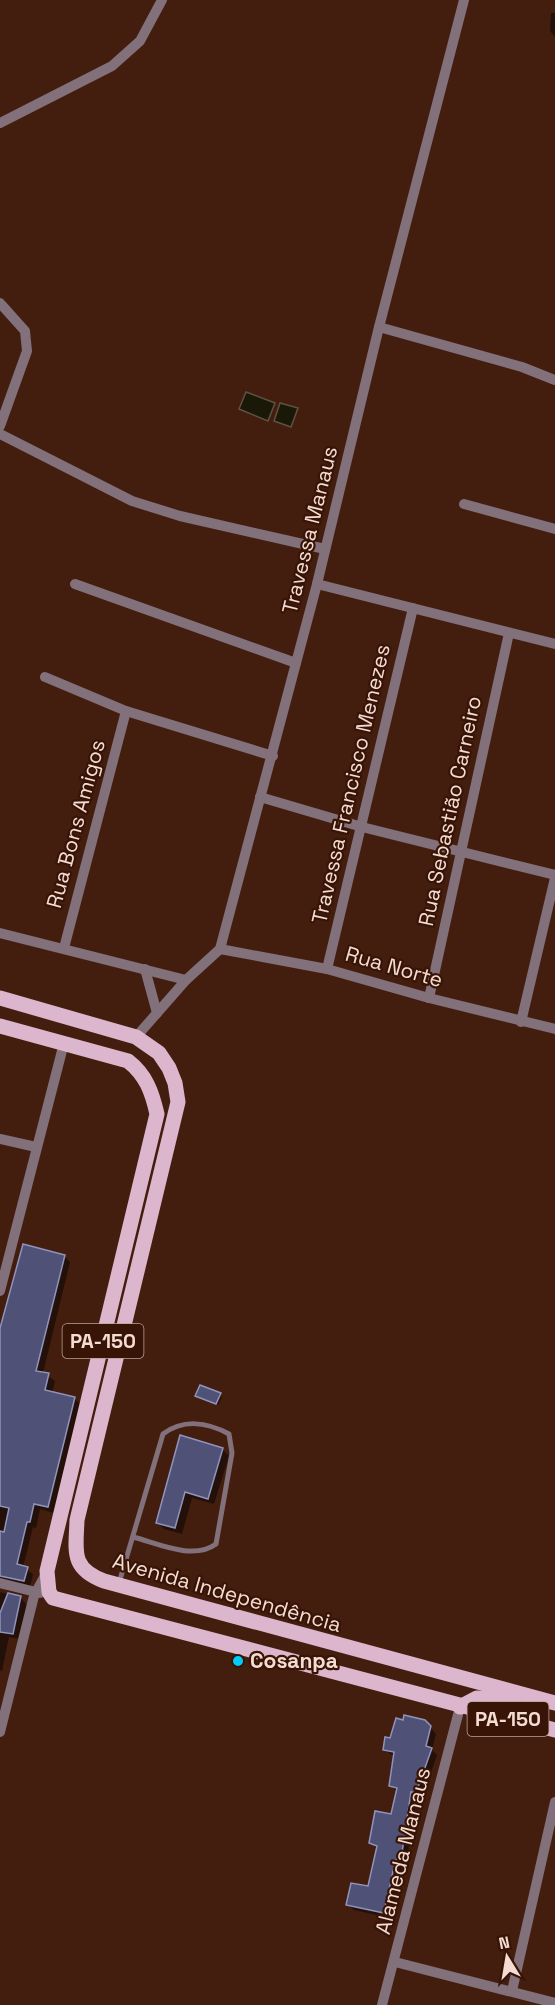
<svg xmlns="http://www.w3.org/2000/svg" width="555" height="2005" font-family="'Space Grotesk',sans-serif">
<rect width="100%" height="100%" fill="#431e0f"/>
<g fill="#1a1806" stroke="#5c5343" stroke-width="1.5">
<path d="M246,392L275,403L268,421L239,409Z"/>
<path d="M280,403L298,408L291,427L274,421Z"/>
</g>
<g fill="#0007">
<path d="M551,13H555V37L550,31Z"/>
<path d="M64,1256L70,1262L43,1373L55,1381L52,1393L74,1398L80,1404L54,1513L40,1509L36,1528L33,1527L23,1567L33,1574L30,1587L0,1586V1336Z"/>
<path d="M220,1395L222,1397L218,1405L197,1396Z"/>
<path d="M222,1449L229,1456L214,1504L192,1498L182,1534L164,1529L158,1523Z"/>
<path d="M0,1592L20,1597L26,1604L27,1610L19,1639L9,1637L2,1671L0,1670Z"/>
<path d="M425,1721L436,1734L432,1750L437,1755L422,1798L417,1797L407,1858L405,1857L400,1873L390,1918L354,1910L347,1904L369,1888L378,1850L371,1843L392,1816L397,1792L391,1785L395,1757L385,1750L391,1740Z"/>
</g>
<g fill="#4f5176" stroke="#9093bc" stroke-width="1.5">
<path d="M23,1244L65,1255L36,1371L49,1373L45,1390L75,1397L48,1507L34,1504L30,1522H27L17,1564L28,1567L24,1581L0,1576V1531L4,1532L9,1508L0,1506V1328Z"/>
<path d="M200,1385L221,1393L216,1404L195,1396Z"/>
<path d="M180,1435L223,1448L208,1499L185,1492L175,1528L156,1523Z"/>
<path d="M8,1593L21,1596L13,1634L0,1632V1613Z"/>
<path d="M404,1715L425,1720L431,1726L426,1746L432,1748L416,1793L411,1792L402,1853L399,1852L394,1867L384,1913L346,1905L351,1883L368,1886L377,1846L369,1843L375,1811L391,1814L397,1788L389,1786L394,1752L383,1750L385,1737L390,1738L396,1718L403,1720Z"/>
</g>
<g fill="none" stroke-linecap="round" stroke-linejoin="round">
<path stroke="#82707b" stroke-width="5" d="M119,1583L163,1434C183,1419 207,1422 229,1434L232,1453L216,1544C193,1561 157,1543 133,1537"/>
<g stroke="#82707b" stroke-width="10">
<path d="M0,123L112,66L140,41L162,0"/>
<path d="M0,303L25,331L27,351L0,426"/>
<path d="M379,327L522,367L555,380"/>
<path d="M0,434L132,501L180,516L325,549"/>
<path d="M464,504L555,529"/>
<path d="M75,584L296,663"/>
<path d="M317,584L555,644"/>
<path d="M45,677L126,711L273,756"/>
<path d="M260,797L362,827L555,875"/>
<path d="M0,933L186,980"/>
<path d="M64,948L126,711"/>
<path d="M220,949L327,969L429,998L555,1029"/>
<path d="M145,969L157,1013"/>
<path d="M327,969L413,608"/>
<path d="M429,998L509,633"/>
<path d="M521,1022L555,878"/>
<path d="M136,1037L186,980L220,949L317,584L379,327L464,0"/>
<path d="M0,1139L36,1147"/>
<path d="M0,1291L64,1043"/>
<path d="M0,1583L40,1593"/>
<path d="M0,1732L34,1596L47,1572"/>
<path d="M395,1962L555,2003"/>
<path d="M512,1991L555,1802"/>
<path d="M382,2005L460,1707"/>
</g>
<g stroke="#dbb6cc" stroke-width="15">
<path d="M0,998L136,1037L159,1053L169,1068L175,1083L178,1102L77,1520C76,1551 70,1568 104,1581L555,1703"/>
<path d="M0,1026L128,1061C146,1075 152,1092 157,1114L47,1571L49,1592L53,1598L555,1730"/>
<path d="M460,1707L477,1698L514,1700"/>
</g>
</g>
<circle fill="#00cbf9" stroke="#381406" stroke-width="2" cx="238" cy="1661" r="6"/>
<g text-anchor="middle" stroke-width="4.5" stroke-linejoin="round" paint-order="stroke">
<g fill="#381406" stroke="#bca095" stroke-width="1.5">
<rect x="62.5" y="1324" width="81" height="34" rx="4.5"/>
<rect x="467.5" y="1702" width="81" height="34" rx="4.5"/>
</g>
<g font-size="20" font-weight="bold" fill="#f5dcd2">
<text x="103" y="1348">PA-150</text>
<text x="508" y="1726">PA-150</text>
</g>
<g font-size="21" fill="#f5dcd2" stroke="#381406">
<text transform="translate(310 530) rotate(-76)" y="7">Travessa Manaus</text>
<text transform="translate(351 784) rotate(-77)" y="7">Travessa Francisco Menezes</text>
<text transform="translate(450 811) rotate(-78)" y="7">Rua Sebastião Carneiro</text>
<text transform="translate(76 824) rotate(-75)" y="7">Rua Bons Amigos</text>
<text transform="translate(394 967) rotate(16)" y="7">Rua Norte</text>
<text transform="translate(227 1593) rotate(16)" y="7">Avenida Independência</text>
<text transform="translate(403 1851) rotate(-76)" y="7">Alameda Manaus</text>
</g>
<g font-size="21" font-weight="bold" fill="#f5dcd2" stroke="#381406" text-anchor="start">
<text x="250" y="1668">Cosanpa</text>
</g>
</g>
<g transform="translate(507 1957) rotate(349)" stroke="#381406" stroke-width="4.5" paint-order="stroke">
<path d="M0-4.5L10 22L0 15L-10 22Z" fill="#f5dcd2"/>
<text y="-9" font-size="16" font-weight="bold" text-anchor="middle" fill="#f5dcd2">N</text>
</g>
</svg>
